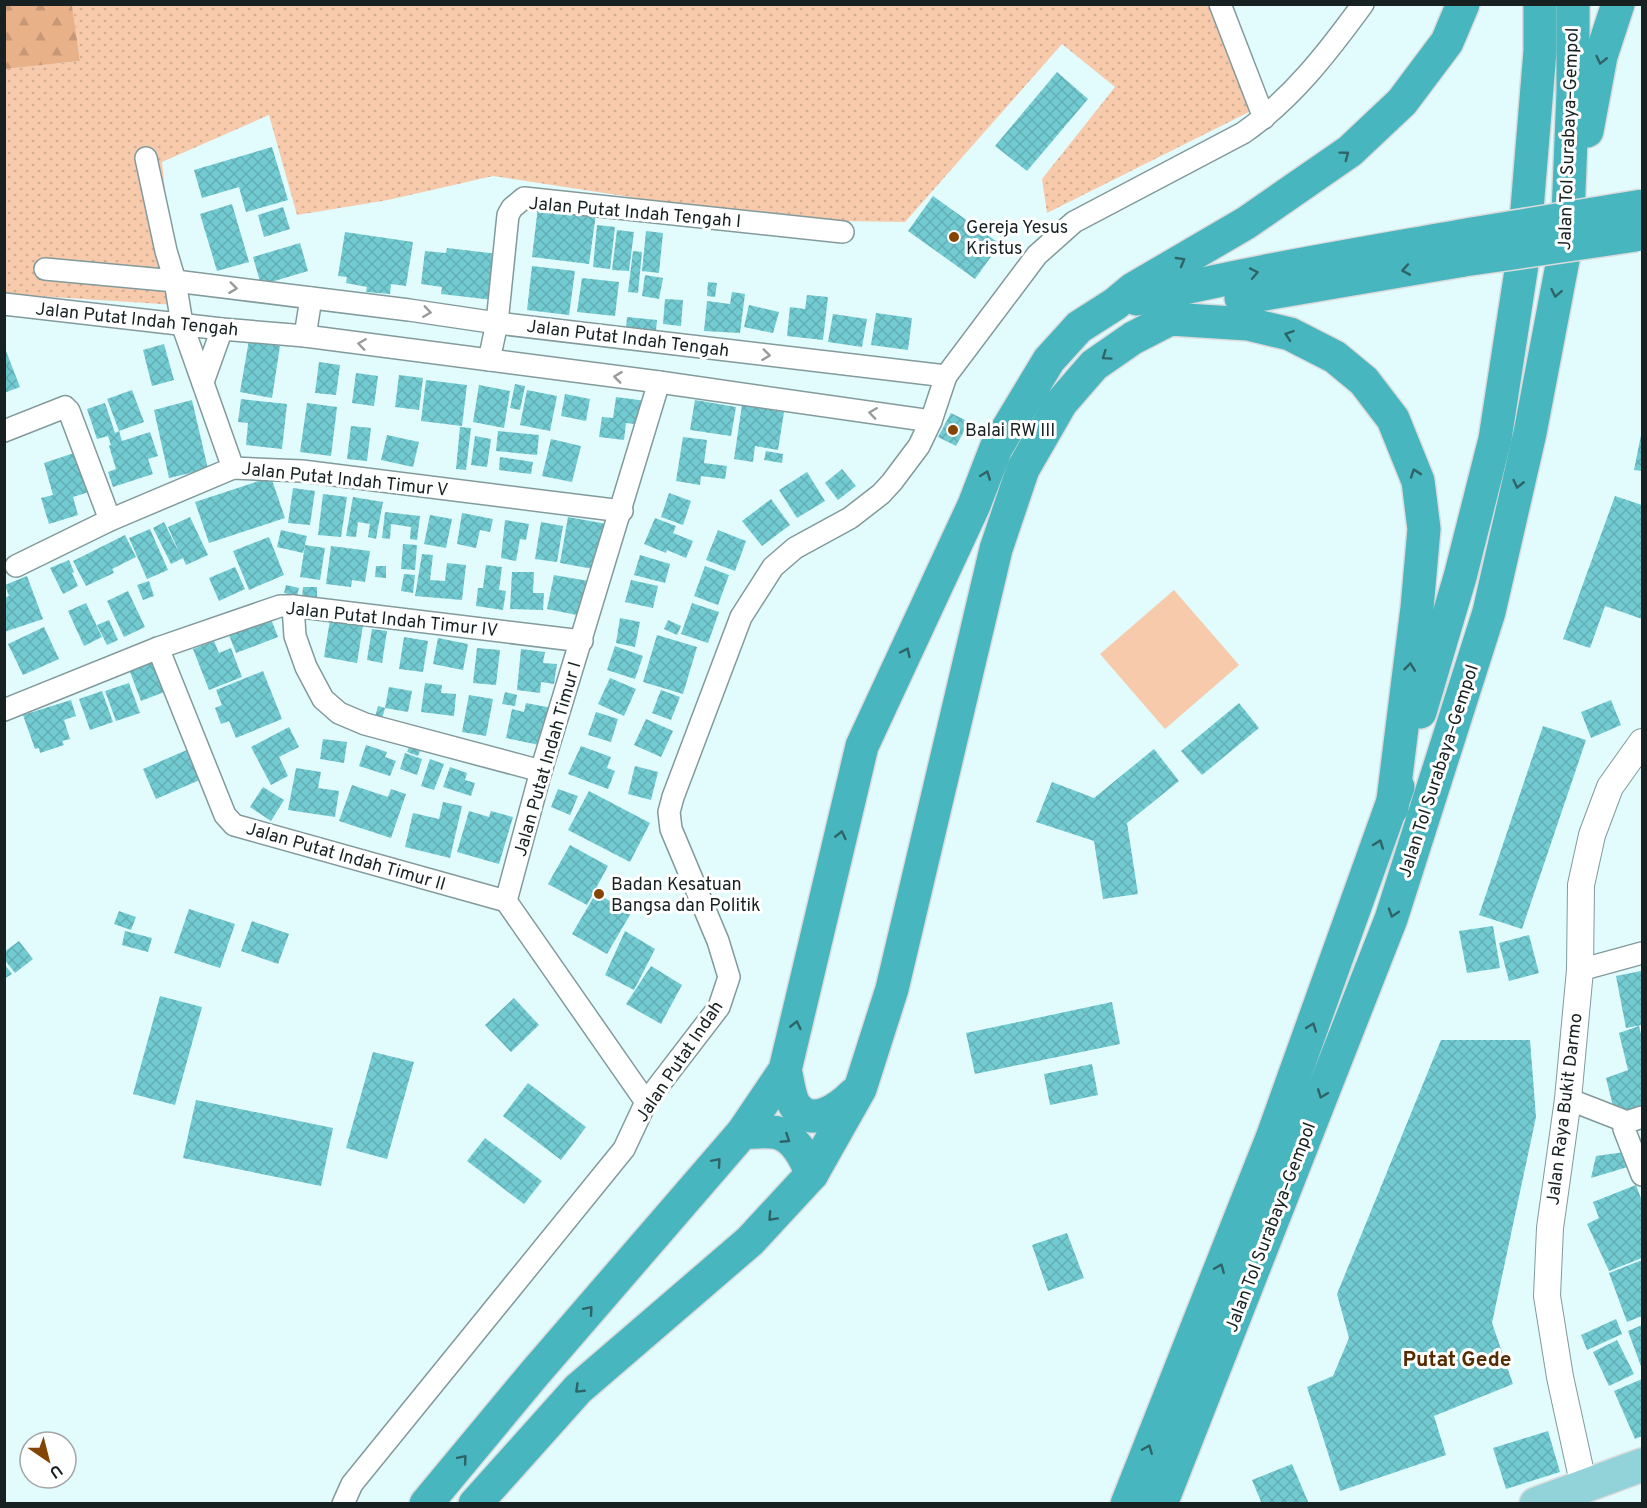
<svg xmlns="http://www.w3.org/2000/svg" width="1647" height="1508" font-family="Overpass,sans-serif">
<defs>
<pattern id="grass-dots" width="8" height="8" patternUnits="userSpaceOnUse" patternTransform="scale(1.5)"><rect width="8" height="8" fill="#f6caab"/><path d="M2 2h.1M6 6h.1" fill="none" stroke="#d2ad93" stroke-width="1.8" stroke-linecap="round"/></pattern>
<pattern id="forest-firs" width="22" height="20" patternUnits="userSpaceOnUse" patternTransform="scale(1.5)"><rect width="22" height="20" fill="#e9b188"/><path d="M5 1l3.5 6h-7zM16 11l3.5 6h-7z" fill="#c79875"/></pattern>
<pattern id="building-cross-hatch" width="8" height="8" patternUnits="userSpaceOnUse" patternTransform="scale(1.5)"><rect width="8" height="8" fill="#73cbd2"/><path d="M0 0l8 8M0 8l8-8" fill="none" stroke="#63aeb4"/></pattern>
</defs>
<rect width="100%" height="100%" fill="#e2fbfd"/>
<path fill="url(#grass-dots)" d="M1212,4L1249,112L1047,213L1042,179L1115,87L1062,44L905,222L780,220L493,176L388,200L297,215L269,115L162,162L177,305L5,294L4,69L80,61L72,5Z"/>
<path fill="url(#forest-firs)" d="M4,5H72L80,61L5,69Z"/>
<path fill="#f6caab" d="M1174,590L1239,665L1165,729L1100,654Z"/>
<g fill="url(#building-cross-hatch)">
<path d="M1057,72L1088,99L1027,171L995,146Z"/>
<path d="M272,147L288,200L246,212L239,187L202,198L194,170Z"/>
<path d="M933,196L1000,244L975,279L908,231Z"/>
<path d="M232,204L249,262L217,271L200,214Z"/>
<path d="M283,207L290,229L264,237L258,215Z"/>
<path d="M538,207L596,214L589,264L532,257Z"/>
<path d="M597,225L615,227L610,269L593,267Z"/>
<path d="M617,230L634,232L629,271L612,270Z"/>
<path d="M646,231L663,233L659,273L642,271Z"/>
<path d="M345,232L413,242L406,286L391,284L390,294L366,292L367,287L346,283L347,277L338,276Z"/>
<path d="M300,243L308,271L261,285L253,257Z"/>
<path d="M447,248L498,254L493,300L441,294L442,287L421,284L425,251L446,253Z"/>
<path d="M633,251L642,252L638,293L628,292Z"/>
<path d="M532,266L575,271L569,315L527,310Z"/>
<path d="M645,275L663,278L659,299L642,296Z"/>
<path d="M582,278L619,282L615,316L577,312Z"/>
<path d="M708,282L717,283L715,297L707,296Z"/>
<path d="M732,292L745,294L740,333L704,331L707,301L730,304Z"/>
<path d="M807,295L828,297L823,340L787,336L790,307L805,309Z"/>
<path d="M665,299L683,300L681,326L663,324Z"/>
<path d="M749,305L779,312L773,333L744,327Z"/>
<path d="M876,313L912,318L908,350L871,345Z"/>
<path d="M833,314L867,319L862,347L828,342Z"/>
<path d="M627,317L657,320L656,330L626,328Z"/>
<path d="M249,340L280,346L272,398L240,392Z"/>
<path d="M164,344L174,380L152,386L143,350Z"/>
<path d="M4,346L20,387L4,393Z"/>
<path d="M319,362L340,365L336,395L315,393Z"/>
<path d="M356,373L378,376L374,406L352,403Z"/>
<path d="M399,375L423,378L419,410L395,407Z"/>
<path d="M426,380L467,385L462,426L421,421Z"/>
<path d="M515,384L525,386L520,410L510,408Z"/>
<path d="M479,385L510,391L504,428L473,422Z"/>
<path d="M132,390L144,422L119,431L107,399Z"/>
<path d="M527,390L557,396L550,431L520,425Z"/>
<path d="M565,394L590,399L586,421L561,416Z"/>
<path d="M616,397L646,401L643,425L626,423L624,440L599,437L602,417L613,418Z"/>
<path d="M241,399L287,404L282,449L246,445L248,423L238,422Z"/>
<path d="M192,400L208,469L169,478L154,410Z"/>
<path d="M695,400L736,407L731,436L690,430Z"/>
<path d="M105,403L115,433L119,431L122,441L150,432L158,456L148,459L153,474L113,487L108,472L116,469L109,446L111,445L108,436L97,439L87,409Z"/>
<path d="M307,403L337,407L331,456L300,452Z"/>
<path d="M742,405L784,412L778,450L755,446L753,462L734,459Z"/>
<path d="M951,413L969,422L956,446L938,437Z"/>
<path d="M351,426L371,428L367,461L347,459Z"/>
<path d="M460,427L471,428L466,470L456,469Z"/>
<path d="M498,431L539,435L537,455L496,451Z"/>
<path d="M387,435L419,442L413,467L381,460Z"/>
<path d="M1641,435H1642V471L1634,470Z"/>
<path d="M475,436L491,439L487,467L471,465Z"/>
<path d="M683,437L707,440L704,463L727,466L725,479L701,476L700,485L676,481Z"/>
<path d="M551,439L581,446L572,482L542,476Z"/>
<path d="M80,451L92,491L73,497L78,515L49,524L41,498L53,495L44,463Z"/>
<path d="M766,451L783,454L782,463L764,460Z"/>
<path d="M500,457L533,462L531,474L499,470Z"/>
<path d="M842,469L856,486L838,500L825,483Z"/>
<path d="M807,472L825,501L797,518L779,490Z"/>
<path d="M271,477L285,518L209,543L195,502Z"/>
<path d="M293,488L315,491L310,525L288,523Z"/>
<path d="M669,493L691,501L683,525L661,517Z"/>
<path d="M323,494L347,497L341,537L318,535Z"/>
<path d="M1615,496L1642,505V619L1605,606L1590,648L1563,639Z"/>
<path d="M353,497L383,502L376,539L368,537L370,524L358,522L356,537L346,536Z"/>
<path d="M771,499L790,525L762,546L742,521Z"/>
<path d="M385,512L420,516L417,540L410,539L411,527L391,524L390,539L382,538Z"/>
<path d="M462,513L493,519L490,532L480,530L476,548L457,544Z"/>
<path d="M430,515L452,519L446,548L424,544Z"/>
<path d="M190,517L208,555L186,565L183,558L171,564L153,528L164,522L181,557L168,527Z"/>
<path d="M568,517L607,524L599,570L560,563Z"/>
<path d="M655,518L676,526L673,533L693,541L686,558L667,550L666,553L644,544Z"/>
<path d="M505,520L529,524L526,540L520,539L516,561L501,558Z"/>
<path d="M541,522L563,526L557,562L535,559Z"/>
<path d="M150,529L168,570L147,579L129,538Z"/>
<path d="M281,530L307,536L303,553L277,547Z"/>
<path d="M718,530L746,541L735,571L706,560Z"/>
<path d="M125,535L136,557L112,569L114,573L86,586L73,561Z"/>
<path d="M269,537L284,575L249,590L233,551Z"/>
<path d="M403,544L417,545L415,570L401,569Z"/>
<path d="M305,545L325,548L320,580L300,577Z"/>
<path d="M331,546L370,551L365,582L352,580L351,587L326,584Z"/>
<path d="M422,554L433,555L430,580L445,581L447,563L466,565L462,600L415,596Z"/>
<path d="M640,555L670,564L665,583L634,575Z"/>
<path d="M69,560L74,572L72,573L78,586L63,594L50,568Z"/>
<path d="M486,565L502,567L499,590L506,591L503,610L476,606L478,588H483Z"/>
<path d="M376,566H386V578L375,577Z"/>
<path d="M705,566L729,575L718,605L694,596Z"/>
<path d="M235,567L245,589L219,601L209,578Z"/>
<path d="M512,572H534L533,593H544L543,610L510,609Z"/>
<path d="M404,574L415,575L413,593L401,591Z"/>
<path d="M554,575L588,581L582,616L547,609Z"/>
<path d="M27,576L43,619L4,632V598L9,596L5,585Z"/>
<path d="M631,580L658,586L653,608L625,602Z"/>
<path d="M149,581L154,596L143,600L137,585Z"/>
<path d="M286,585L299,588L297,596L284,593Z"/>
<path d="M303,587H317V598L302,597Z"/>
<path d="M128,591L145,627L124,637L107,601Z"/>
<path d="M86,603L102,637L84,646L68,611Z"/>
<path d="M692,603L719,612L708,643L681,634Z"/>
<path d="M620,618L640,622L635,647L616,643Z"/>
<path d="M271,619L278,637L236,653L229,635Z"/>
<path d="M109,620L118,640L107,645L97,625Z"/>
<path d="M330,620L363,625L357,663L324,657Z"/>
<path d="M668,620L681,626L677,635L664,629Z"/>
<path d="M44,627L59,659L23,675L8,644Z"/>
<path d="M372,629L387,631L382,663L367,660Z"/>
<path d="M657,635L697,647L683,694L643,682Z"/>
<path d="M404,637L428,641L423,672L399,669Z"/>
<path d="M438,638L468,644L463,670L433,664Z"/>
<path d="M214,641L219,653L231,648L242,677L209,690L193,649Z"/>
<path d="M615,646L643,656L635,679L607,670Z"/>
<path d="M477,648L500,650L496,685L473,683Z"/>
<path d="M521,649L545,652L543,663L557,664L554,684L541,682L540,693L517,690Z"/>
<path d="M159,657L172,689L141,701L129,669Z"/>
<path d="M263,671L282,719L236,738L229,721L221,724L215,708L222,705L216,690Z"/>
<path d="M610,678L636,689L624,716L598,704Z"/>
<path d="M129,683L140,713L116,721L105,691Z"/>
<path d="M425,683L442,685L441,693L456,694L454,716L421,712Z"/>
<path d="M389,687L412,691L408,712L385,708Z"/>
<path d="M661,690L680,697L671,720L652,713Z"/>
<path d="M102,691L113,722L90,730L79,699Z"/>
<path d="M505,692L517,695L515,706L502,704Z"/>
<path d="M469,695L493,699L486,736L462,732Z"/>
<path d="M71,700L76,716L64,720L70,739L62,741L64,745L40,753L39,748L35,749L23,715Z"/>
<path d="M1611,700L1621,725L1591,738L1581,712Z"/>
<path d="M526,703L552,708L544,746L506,738L512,709L524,712Z"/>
<path d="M1239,703L1259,728L1202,775L1181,751Z"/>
<path d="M378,706L385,708L382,719L375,717Z"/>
<path d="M596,712L618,719L611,742L588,735Z"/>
<path d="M646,719L673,731L661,757L634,745Z"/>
<path d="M1543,726L1586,740L1522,929L1479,915Z"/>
<path d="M289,727L299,747L279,757L288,776L271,785L251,747Z"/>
<path d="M323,739L347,742L344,763L320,759Z"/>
<path d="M411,742L422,746L418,756L407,752Z"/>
<path d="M366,745L387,752L385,757L396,761L390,776L359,766Z"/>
<path d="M581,746L611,757L607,768L615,771L608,789L568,774Z"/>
<path d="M189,749L202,779L156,799L143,769Z"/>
<path d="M1154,749L1179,781L1127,823L1138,894L1103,899L1094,841L1036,822L1052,782L1094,798Z"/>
<path d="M405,753L422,759L417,775L400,769Z"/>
<path d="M430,759L444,764L434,790L421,786Z"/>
<path d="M635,766L658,772L651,800L628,794Z"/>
<path d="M450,767L467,773L465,780L475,783L471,796L443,787Z"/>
<path d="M296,768L321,772L318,788L339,791L335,817L288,810Z"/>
<path d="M352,785L388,797L391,789L406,794L391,838L339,821Z"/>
<path d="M263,787L284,800L271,821L250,807Z"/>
<path d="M558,789L578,796L570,815L551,807Z"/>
<path d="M589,791L650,823L630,862L568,830Z"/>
<path d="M443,802L462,806L450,858L405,847L413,813L439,819Z"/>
<path d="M469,811L489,817L491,811L513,817L499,864L457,852Z"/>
<path d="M570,845L608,866L587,905L548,884Z"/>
<path d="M596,893L631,913L607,954L572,934Z"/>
<path d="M189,909L235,924L220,968L174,953Z"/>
<path d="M119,911L136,917L131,930L114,924Z"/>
<path d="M252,921L289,934L278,964L241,951Z"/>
<path d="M1493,926L1500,968L1467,973L1459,931Z"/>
<path d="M125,931L152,938L148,952L122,945Z"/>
<path d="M625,931L655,949L634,990L605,975Z"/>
<path d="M1529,935L1539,973L1509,981L1499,943Z"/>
<path d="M19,941L33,959L15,973L4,959V952Z"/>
<path d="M4,964L12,974L4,979Z"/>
<path d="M651,966L682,985L661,1024L626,1004Z"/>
<path d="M1641,971L1642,1025L1626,1028L1616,976Z"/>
<path d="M160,996L202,1007L175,1105L133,1094Z"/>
<path d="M514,998L539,1025L511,1052L485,1025Z"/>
<path d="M1112,1002L1120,1044L975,1074L966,1033Z"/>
<path d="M1639,1026L1642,1037V1107L1615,1114L1606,1078L1628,1070L1619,1033Z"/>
<path d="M1441,1040H1530L1536,1117L1492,1323L1513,1384L1434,1416L1446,1455L1340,1491L1307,1387L1333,1376L1349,1338L1337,1294Z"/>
<path d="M373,1052L414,1062L387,1159L346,1148Z"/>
<path d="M1092,1064L1098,1095L1050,1105L1044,1074Z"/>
<path d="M528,1083L586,1127L561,1160L503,1116Z"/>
<path d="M196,1100L333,1128L321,1186L183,1158Z"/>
<path d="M485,1138L542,1181L524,1204L467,1161Z"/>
<path d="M1625,1152L1631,1166L1591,1178L1596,1156Z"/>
<path d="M1636,1185L1642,1201V1258L1609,1271L1587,1224L1599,1218L1593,1202Z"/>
<path d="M1067,1233L1084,1278L1048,1291L1032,1245Z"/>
<path d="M1642,1260V1316L1627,1322L1609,1273Z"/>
<path d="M1616,1319L1622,1334L1587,1350L1581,1335Z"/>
<path d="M1642,1325V1369L1628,1331Z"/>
<path d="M1617,1340L1634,1374L1609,1386L1593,1352Z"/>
<path d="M1642,1379V1436L1635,1439L1614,1391Z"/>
<path d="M1548,1431L1560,1472L1506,1489L1493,1448Z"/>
<path d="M1292,1464L1309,1504H1262L1252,1480Z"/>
</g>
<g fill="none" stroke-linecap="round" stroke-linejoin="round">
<defs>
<g id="minor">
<path d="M1220,4L1264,118"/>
<path d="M146,158L166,251L175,281L182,324L233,468"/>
<path d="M45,269L175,281L409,310L497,323L946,376"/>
<path d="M4,304L222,329L305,336L659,382L931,421"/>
<path d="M305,336L311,298"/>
<path d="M489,360L497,323L508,215L512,208L524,198L843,232"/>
<path d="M203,382L222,329"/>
<path d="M4,431L65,407L69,411L110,520"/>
<path d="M16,566L110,520L233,468L302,471L622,511"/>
<path d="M293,606L295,636L306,667L323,699L339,713L365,724L541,771"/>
<path d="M158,648L225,815L234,825L506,901"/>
<path d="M4,710L158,648L280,606H293L582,641"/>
<path d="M1580,970L1642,953"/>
<path d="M1568,1099L1627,1122L1642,1117"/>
<path d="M646,1102L506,901L541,771L659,382"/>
<path d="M1627,1122L1624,1129L1642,1175"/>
<path d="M343,1504L352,1484L624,1149L646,1102L719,1007L729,977L718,941L671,829L669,812L673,797L741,617L773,567L795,548L850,518L881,494L892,482L919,446L931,421L946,376L1037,255L1074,222L1243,133C1292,99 1328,52 1363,4"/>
</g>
<path id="tertiary" d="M1584,1487L1560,1377L1547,1296L1550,1228L1568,1099L1580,970L1581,885L1592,835L1610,787L1642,742"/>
<path id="primary" d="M1536,1504L1642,1465"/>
<g id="motorway">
<path d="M1587,131L1601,56L1618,4"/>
<path d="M1241,298L1464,260"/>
<path d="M1137,299C1248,272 1360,254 1472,234"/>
<path d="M1420,712L1460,577L1495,439L1523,258L1540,51V4"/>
<path d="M785,1070C788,1080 789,1098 796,1107C813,1128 840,1108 854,1094"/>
<path d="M743,1132C754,1133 768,1130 778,1133C796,1138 805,1158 812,1174"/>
<path d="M426,1504L534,1374L743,1132L785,1070L862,746L974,505L996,448L1049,360L1079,327L1115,304L1133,289L1246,223L1350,151L1402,102L1447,42L1463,4"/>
<path d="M475,1504L578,1389L750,1241L812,1174L860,1089L892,989L996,549L1023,469L1061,403L1094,365L1133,338L1170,319L1248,324L1290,334L1335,357L1364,381L1393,419L1418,481L1424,529L1417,608L1392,808"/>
<path d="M1127,1504L1272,1138L1398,787"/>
<path d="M1161,1504L1391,919L1489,612L1530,433L1567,239L1573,92V4"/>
</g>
</defs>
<use href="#minor" stroke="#839a9c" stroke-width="24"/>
<use href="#tertiary" stroke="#839a9c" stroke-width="28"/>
<use href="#primary" stroke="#dadbdc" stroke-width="36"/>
<use href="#motorway" stroke="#dadbdc" stroke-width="36"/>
<use href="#minor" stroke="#fff" stroke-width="21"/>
<use href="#tertiary" stroke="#fff" stroke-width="26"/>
<use href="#primary" stroke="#91d3d8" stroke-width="33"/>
<use href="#motorway" stroke="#48b6be" stroke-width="33"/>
<defs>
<g id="motorway-bridge">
<path d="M1472,234L1642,206"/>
<path d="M1464,260L1636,235"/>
</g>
</defs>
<use href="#motorway-bridge" stroke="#dadbdc" stroke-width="36" stroke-linecap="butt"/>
<use href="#motorway-bridge" stroke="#48b6be" stroke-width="33"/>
</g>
<defs><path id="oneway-chevron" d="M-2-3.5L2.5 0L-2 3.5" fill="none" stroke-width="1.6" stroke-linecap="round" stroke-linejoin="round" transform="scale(1.5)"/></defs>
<g stroke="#2e6468">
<use href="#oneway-chevron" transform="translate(1601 60) rotate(103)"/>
<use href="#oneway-chevron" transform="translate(1345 155) rotate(-37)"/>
<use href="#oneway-chevron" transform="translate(1181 261) rotate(-30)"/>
<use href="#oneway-chevron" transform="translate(1406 270) rotate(170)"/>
<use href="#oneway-chevron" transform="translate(1254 273) rotate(-11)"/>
<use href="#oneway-chevron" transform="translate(1556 293) rotate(101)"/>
<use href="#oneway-chevron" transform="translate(1289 335) rotate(-161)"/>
<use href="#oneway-chevron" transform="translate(1106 356) rotate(145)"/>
<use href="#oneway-chevron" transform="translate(1415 473) rotate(-109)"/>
<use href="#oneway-chevron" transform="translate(986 475) rotate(-69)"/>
<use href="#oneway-chevron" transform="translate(1518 484) rotate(103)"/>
<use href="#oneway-chevron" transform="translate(906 652) rotate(-65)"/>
<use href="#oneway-chevron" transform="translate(1410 667) rotate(-83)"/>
<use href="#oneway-chevron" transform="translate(841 835) rotate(-77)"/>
<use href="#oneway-chevron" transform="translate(1379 844) rotate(-70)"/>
<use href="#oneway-chevron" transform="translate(1393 913) rotate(108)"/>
<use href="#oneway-chevron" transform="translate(796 1025) rotate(-77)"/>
<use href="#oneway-chevron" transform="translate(1312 1027) rotate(-70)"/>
<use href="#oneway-chevron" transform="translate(1322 1094) rotate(111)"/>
<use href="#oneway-chevron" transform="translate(786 1139) rotate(33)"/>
<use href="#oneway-chevron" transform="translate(717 1162) rotate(-49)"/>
<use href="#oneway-chevron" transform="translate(772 1217) rotate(133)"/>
<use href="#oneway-chevron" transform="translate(1220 1268) rotate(-68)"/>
<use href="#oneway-chevron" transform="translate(589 1310) rotate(-49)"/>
<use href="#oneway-chevron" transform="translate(579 1389) rotate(136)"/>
<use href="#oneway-chevron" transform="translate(1148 1449) rotate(-68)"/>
<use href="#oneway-chevron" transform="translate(463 1459) rotate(-50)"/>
</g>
<g stroke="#979b9c">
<use href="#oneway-chevron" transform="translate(233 288) rotate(7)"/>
<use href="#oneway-chevron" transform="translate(427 312) rotate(8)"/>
<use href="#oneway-chevron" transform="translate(362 344) rotate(-172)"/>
<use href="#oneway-chevron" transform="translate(766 355) rotate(7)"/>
<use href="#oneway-chevron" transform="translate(618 377) rotate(-173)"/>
<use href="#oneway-chevron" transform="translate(873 413) rotate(-172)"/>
</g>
<g fill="#834404" stroke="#fff" stroke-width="2">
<circle cx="954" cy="237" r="6"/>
<circle cx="953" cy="430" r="6"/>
<circle cx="599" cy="894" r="6"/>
</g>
<g text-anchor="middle" stroke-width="6" stroke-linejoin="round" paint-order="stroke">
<g font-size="18" fill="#182122" stroke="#fff">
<text transform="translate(1568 139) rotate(-88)" y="6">Jalan Tol Surabaya–Gempol</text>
<text transform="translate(635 212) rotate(5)" y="6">Jalan Putat Indah Tengah I</text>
<text transform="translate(137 319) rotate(6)" y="6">Jalan Putat Indah Tengah</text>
<text transform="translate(628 338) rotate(7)" y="6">Jalan Putat Indah Tengah</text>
<text transform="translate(345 479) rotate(6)" y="6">Jalan Putat Indah Timur V</text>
<text transform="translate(392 619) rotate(6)" y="6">Jalan Putat Indah Timur IV</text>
<text transform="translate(547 759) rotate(-74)" y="6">Jalan Putat Indah Timur I</text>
<text transform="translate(1438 771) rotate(-72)" y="6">Jalan Tol Surabaya–Gempol</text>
<text transform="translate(346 856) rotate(16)" y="6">Jalan Putat Indah Timur II</text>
<text transform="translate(679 1061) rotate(-56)" y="6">Jalan Putat Indah</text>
<text transform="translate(1564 1109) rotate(-83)" y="6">Jalan Raya Bukit Darmo</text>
<text transform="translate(1270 1227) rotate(-69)" y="6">Jalan Tol Surabaya–Gempol</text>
</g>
<g font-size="18" fill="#182122" stroke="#fff" text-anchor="start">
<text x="966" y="233">Gereja Yesus<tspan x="966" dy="21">Kristus</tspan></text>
<text x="965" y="436">Balai RW III</text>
<text x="611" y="890">Badan Kesatuan<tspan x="611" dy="21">Bangsa dan Politik</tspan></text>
</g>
<g font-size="21" font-weight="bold" fill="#562b02" stroke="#fff">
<text x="1457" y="1366">Putat Gede</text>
</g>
</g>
<rect width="1647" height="1508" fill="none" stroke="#182122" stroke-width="12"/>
<g transform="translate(48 1460) rotate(145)"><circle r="28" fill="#ffffff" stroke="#a3a6a7" stroke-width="1.5"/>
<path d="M0-4.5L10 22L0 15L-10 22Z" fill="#834404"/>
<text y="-9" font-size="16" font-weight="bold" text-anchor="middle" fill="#182122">U</text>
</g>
</svg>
